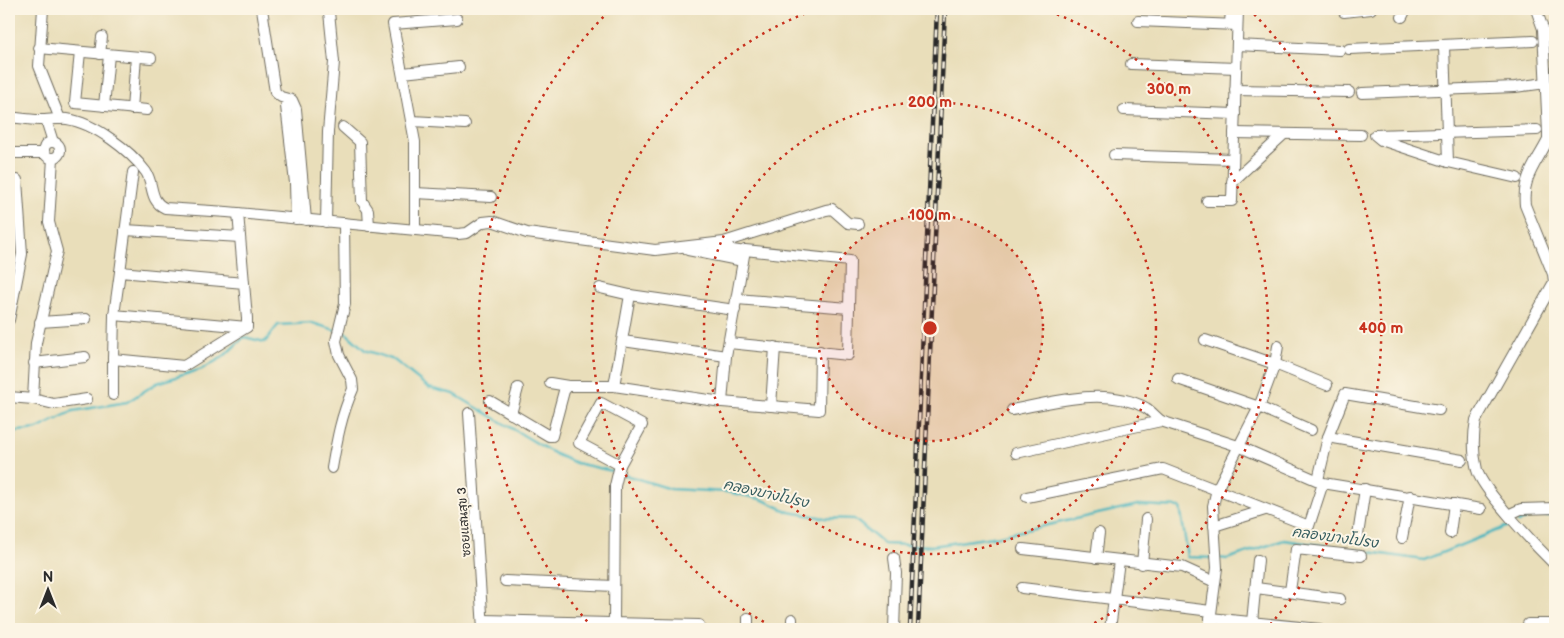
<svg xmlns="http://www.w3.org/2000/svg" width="1564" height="638" font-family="'Balsamiq Sans','Playpen Sans Thai',sans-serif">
<rect width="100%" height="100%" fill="#fcf5e5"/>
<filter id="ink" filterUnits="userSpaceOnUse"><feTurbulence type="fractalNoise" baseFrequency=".02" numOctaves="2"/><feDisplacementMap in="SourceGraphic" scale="10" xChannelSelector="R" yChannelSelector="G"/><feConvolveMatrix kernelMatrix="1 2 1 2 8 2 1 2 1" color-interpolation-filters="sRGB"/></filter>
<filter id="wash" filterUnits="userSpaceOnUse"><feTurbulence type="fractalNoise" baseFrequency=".0096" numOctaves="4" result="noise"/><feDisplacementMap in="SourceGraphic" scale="20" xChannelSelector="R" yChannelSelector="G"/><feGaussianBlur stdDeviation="1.12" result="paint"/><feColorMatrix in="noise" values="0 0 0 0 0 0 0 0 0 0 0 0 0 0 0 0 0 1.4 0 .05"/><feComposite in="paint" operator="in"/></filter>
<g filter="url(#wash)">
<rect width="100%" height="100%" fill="#e9deba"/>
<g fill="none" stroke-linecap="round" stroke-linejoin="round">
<g stroke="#47b6bf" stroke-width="2.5">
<path d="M341,331L346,333L365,350L394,360L429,388L454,394L555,454L576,463L617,472"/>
<path d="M9,432L37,429L73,411L127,402L157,383L202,369L223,357L244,337L265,342L278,325L312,323L335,330"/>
<path d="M622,474L671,489L727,492L761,499L789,512L825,518L854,519L884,544L932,546L999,536L1138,505L1180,507L1188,557L1213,558"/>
<path d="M1518,522L1533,515L1555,516"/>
<path d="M1218,558L1227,559L1284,540L1424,560L1513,524"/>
</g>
</g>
</g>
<g filter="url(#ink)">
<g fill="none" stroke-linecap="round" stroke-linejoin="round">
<defs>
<g id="minor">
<path d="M43,9L39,66L60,119"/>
<path d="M262,9L275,92L281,97L292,100L296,109L306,220"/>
<path d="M1536,9L1543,29L1548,133V140C1536,164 1522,177 1525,205L1553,274L1554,282L1476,420C1473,436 1473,454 1477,470C1482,490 1538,548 1555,565"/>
<path d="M1344,12L1371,9"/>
<path d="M1402,17L1406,9"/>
<path d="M1138,21L1237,25"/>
<path d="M1230,24L1231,9"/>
<path d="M1237,45L1340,50"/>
<path d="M1444,46L1448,162"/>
<path d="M39,48L151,58"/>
<path d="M1349,49L1533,41"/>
<path d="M80,52L75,103L147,110"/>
<path d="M100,54L102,37"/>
<path d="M1131,64L1236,68"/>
<path d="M403,73L459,67"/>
<path d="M1235,90L1349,92"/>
<path d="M1362,93L1515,87L1546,83"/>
<path d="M104,106L109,55"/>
<path d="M286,106L295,183L296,219"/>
<path d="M132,109L136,57"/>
<path d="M1124,110L1235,114"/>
<path d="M9,117C19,118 29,120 40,120C49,120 58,118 67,119C94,123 130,150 146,172C154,184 149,201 165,208L227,212L458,234L467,233L483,222L492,221L527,233L655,250L724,242L826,210L832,209L848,223L858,224"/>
<path d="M46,120L53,142"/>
<path d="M412,121L465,124"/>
<path d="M343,127L360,142L362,201L368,210L369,226"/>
<path d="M1234,133L1361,135"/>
<circle cx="52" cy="150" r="8"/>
<path d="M9,153H44"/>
<path d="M1114,155L1233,159"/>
<path d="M1517,178L1448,162L1381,140L1375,135L1537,130"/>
<path d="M1232,182L1284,134"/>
<path d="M415,193L491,197"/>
<path d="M1207,201H1232L1238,9"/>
<path d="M238,213L247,318V327L184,366L113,359L114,315L120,272L244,283"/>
<path d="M326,222L328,132L334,62L329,12"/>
<path d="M125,230L240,237"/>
<path d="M415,230V142L393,24L457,19"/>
<path d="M713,247L745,252"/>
<path d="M688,250L743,261"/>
<path d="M120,272L133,172"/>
<path d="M600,288L630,295L735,310"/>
<path d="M737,299L849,308"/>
<path d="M114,315L247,327"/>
<path d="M9,320L22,254L17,180"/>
<path d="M40,322L86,319"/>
<path d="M1205,340L1275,364L1327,385"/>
<path d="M623,341L726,356"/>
<path d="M113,359V395"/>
<path d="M34,363L85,357"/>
<path d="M1178,379L1259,407L1311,430"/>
<path d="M550,383L568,386"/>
<path d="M614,386L630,295"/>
<path d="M9,397L33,399L54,404L87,399"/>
<path d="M33,399L36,343L57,251L49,222L53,158"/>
<path d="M490,401L549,436H552L564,391L568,386H614L722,402L819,410L820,351"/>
<path d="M722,402L726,356L745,250L850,261L848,355L729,343"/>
<path d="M601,403L642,425L620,465L579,443Z"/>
<path d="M771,406L775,347"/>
<path d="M1012,410C1054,402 1106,386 1146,408C1151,411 1156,417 1161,421"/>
<path d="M469,413L483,629"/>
<path d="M511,414L518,388"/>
<path d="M1328,437L1462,460"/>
<path d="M1016,453L1161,421L1238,446L1323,483L1481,509"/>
<path d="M332,468C337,439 341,416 353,389L352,380L339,355L336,341L345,304L344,223"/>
<path d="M1318,480L1328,437L1345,394L1439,410"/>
<path d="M1027,497L1163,469L1309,526L1323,483"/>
<path d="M1510,514L1521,509L1555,508"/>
<path d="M1214,526L1265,510"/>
<path d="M1450,533L1454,504"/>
<path d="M1358,535L1365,489"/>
<path d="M1402,538L1410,496"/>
<path d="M1023,549L1182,567L1215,582"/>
<path d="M894,558L896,573L894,629"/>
<path d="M1096,558L1099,533"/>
<path d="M1142,564L1146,519"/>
<path d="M505,581L614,586"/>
<path d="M1022,588L1211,611"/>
<path d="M1256,588L1340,599"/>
<path d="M1290,591L1296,549L1361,556"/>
<path d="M1210,618L1320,629"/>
<path d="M483,620L699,625V629"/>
<path d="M1252,622L1258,560"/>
<path d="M614,623L615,486L620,465"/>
<path d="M1528,624H1555"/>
<path d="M748,629V618"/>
<path d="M792,629V619"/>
<path d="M1110,629L1119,561"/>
<path d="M1209,629L1217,568L1213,506L1217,489L1259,407L1275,364L1278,346"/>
</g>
</defs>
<use href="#minor" stroke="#6e6a5d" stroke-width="12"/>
<use href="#minor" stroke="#fff" stroke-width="10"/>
<defs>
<g id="rail">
<path d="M910,629L937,9"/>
<path d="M918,629L945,9"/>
</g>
</defs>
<use href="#rail" stroke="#2b2b2b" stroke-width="4.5"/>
<use href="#rail" stroke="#fcf5e5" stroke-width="2.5" stroke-dasharray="8" stroke-linecap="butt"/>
</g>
</g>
<circle cx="930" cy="328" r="113" fill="#c8321e" fill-opacity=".12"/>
<g fill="none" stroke="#c8321e" stroke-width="2.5" stroke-dasharray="2.5 5">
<circle cx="930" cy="328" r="113"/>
<circle cx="930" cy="328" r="226"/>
<path d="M777 629A338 338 0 0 1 817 9M1043 9A338 338 0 0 1 1083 629"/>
<path d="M592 627A451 451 0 0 1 611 9M1249 9A451 451 0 0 1 1268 627"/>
</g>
<g text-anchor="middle" stroke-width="4" stroke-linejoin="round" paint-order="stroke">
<g font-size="12" fill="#2b2b2b" stroke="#fcf5e5">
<text transform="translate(464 522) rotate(-94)" y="4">ซอยแสนสุข 3</text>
</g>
<g font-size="14" font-style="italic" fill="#355c5f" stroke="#fcf5e5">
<text transform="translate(766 493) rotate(13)" y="5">คลองบางโปรง</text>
<text transform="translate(1335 537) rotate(8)" y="5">คลองบางโปรง</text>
</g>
</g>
<circle cx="930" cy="328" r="8" fill="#c8321e" stroke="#fcf5e5" stroke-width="2.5"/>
<g font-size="15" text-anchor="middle" font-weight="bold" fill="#c8321e" stroke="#fcf5e5" stroke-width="4" stroke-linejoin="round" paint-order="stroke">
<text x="1169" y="94">300 m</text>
<text x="930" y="107">200 m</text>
<text x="930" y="220">100 m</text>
<text x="1381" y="333">400 m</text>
</g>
<rect width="1564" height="638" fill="none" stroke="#fcf5e5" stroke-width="30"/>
<g transform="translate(48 590)" stroke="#fcf5e5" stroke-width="4" paint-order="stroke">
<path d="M0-4L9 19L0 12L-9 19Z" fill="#2b2b2b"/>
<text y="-8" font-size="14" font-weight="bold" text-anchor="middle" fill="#2b2b2b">N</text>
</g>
</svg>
